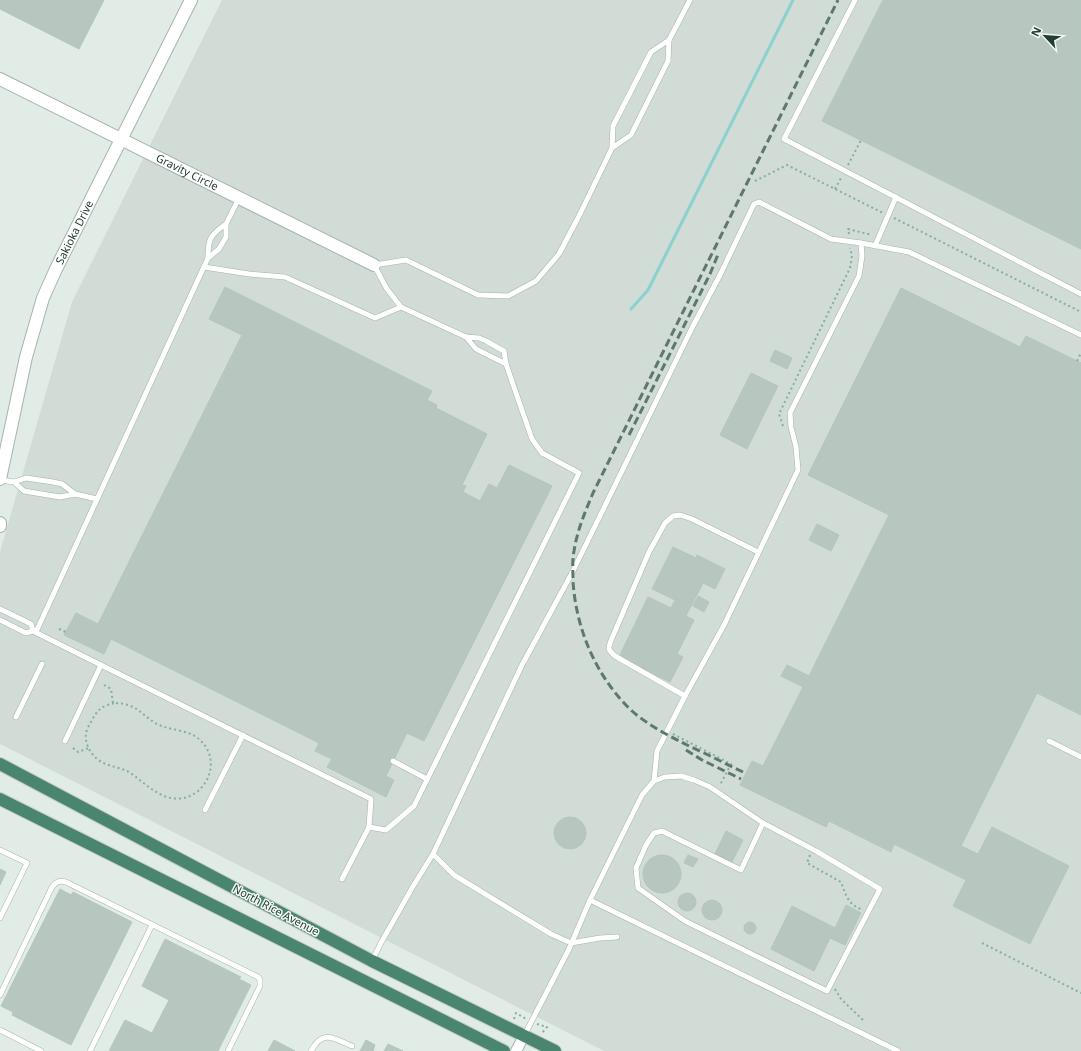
<svg xmlns="http://www.w3.org/2000/svg" width="1081" height="1051" font-family="'Noto Sans',sans-serif">
<rect width="100%" height="100%" fill="#e2ece6"/>
<path fill="#d0dcd5" d="M222,0H1081V1051H604L0,744V552L72,302Z"/>
<g fill="none" stroke-linecap="round" stroke-linejoin="round">
<path stroke="#8ad1d1" stroke-width="3" d="M631,309L648,290L793,0"/>
</g>
<g fill="#b7c7bf" stroke="#b4c6bc">
<path d="M0,0H104L79,49L0,9Z"/>
<path d="M883,0H1081V249L822,121Z"/>
<path d="M225,287L432,391L427,400L437,405L436,408L487,434L462,485L466,486L463,492L480,501L489,484L497,488L509,465L552,486L424,741L407,733L386,776L394,780L386,797L327,767L332,759L315,751L319,743L111,639L104,654L64,635L76,613L98,624L242,335L209,319Z"/>
<path d="M901,288L1020,347L1026,336L1081,363V715L1037,693L961,846L978,854L992,827L1069,866L1030,944L953,906L966,880L894,844L891,852L829,821L826,827L740,785L752,761L763,766L803,687L781,676L787,665L809,676L889,515L808,475Z"/>
<path d="M775,350L792,358L787,369L770,361Z"/>
<path d="M751,373L778,386L747,449L720,435Z"/>
<path d="M817,524L839,535L831,551L809,540Z"/>
<path d="M673,547L696,558L697,555L725,569L715,589L703,583L686,616L694,620L677,654L683,657L670,682L619,657L648,597L671,608L675,600L652,589Z"/>
<path d="M698,596L709,602L704,612L693,606Z"/>
<circle cx="570" cy="833" r="16"/>
<path d="M726,831L743,840L731,864L714,856Z"/>
<circle cx="662" cy="874" r="19"/>
<path d="M688,855L698,859L693,867L684,863Z"/>
<path d="M0,869L6,872L0,885Z"/>
<path d="M60,889L71,895L73,892L132,922L71,1045L12,1015L13,1012L1,1006Z"/>
<circle cx="687" cy="902" r="9"/>
<circle cx="712" cy="910" r="10"/>
<path d="M846,905L861,913L845,945L830,938L814,971L771,949L792,906L835,928Z"/>
<circle cx="750" cy="928" r="6"/>
<path d="M165,939L241,977L239,979L251,985L218,1051H109L125,1020L152,1033L169,1000L142,986Z"/>
<path d="M274,1040L295,1051H268Z"/>
<path d="M366,1040L375,1045L373,1051H360Z"/>
<path d="M388,1044L403,1051H384Z"/>
</g>
<g fill="none" stroke-linecap="round" stroke-linejoin="round">
<defs>
<g id="service">
<path d="M855,0L784,139L1081,294"/>
<path d="M612,148L631,135L668,61L669,40L690,0"/>
<path d="M861,243L909,252L1081,335"/>
<path d="M875,246L896,197"/>
<path d="M208,258L219,249L226,237V224L239,198"/>
<path d="M401,307L387,289L374,265L406,260L478,295L508,296L536,281L559,254L579,216L612,148L613,126L651,52L669,40"/>
<path d="M466,337L476,349L506,364"/>
<path d="M0,480L14,482L24,491L60,497L75,494L97,499"/>
<path d="M14,482L26,478L53,482L62,484L75,494"/>
<path d="M0,609L31,624L33,631"/>
<path d="M0,620L26,633L33,631L101,665"/>
<path d="M36,632L208,258C208,239 210,235 226,224"/>
<path d="M685,696L615,656C607,649 608,648 612,638L649,552L665,523L673,516L680,515L692,519L758,552"/>
<path d="M16,717L42,664"/>
<path d="M65,741L101,665L371,799L369,827L386,830L414,806L579,473L542,453L532,439L506,364L504,351L486,341L479,338L466,337L401,307L375,318L285,277L249,274L204,267"/>
<path d="M1049,741L1081,757"/>
<path d="M393,761L427,779"/>
<path d="M205,810L243,735"/>
<path d="M0,850L27,863L0,918"/>
<path d="M433,854L454,875L551,934L571,943L600,938L617,937"/>
<path d="M342,879L369,827"/>
<path d="M590,900L898,1051"/>
<path d="M372,961L382,941L412,888L433,854L522,665L573,571L692,328L720,275L754,204L759,202L831,239L861,243L862,256L859,276L790,413L791,427L796,447L798,470L724,625L685,696L657,751L654,781"/>
<path d="M0,995L52,887C56,882 59,880 66,882L258,977L260,980V986L228,1051"/>
<path d="M0,1030L41,1051"/>
<path d="M524,1036L569,949L590,900L642,795L654,781L665,777L681,776L694,780L710,787L763,823L816,851L880,889L827,991L685,921L638,888L636,868L646,845L654,833L662,831L741,870L763,823"/>
<path d="M90,1051L152,925"/>
<path d="M311,1051C323,1029 333,1038 352,1046"/>
</g>
<path id="minor" d="M516,1051L524,1036"/>
<g id="tertiary">
<path id="s1" d="M0,79L374,265"/>
<path id="s2" d="M0,479L26,357L43,298L56,269L191,0"/>
<path d="M0,523V526"/>
</g>
<g id="trunk">
<path d="M0,764L372,961L555,1051"/>
<path d="M0,799L504,1051"/>
</g>
</defs>
<use href="#service" stroke="#a5b4ac" stroke-width="6"/>
<use href="#minor" stroke="#a5b4ac" stroke-width="12"/>
<use href="#tertiary" stroke="#a5b4ac" stroke-width="14"/>
<use href="#trunk" stroke="#c1c9c6" stroke-width="14"/>
<g stroke="#83b09b" stroke-width="2" stroke-dasharray="2 3" stroke-linecap="butt">
<path d="M848,165L861,140"/>
<path d="M755,181L787,165L883,213"/>
<path d="M835,189L841,178"/>
<path d="M894,218L1081,312"/>
<path d="M849,234L848,229L872,235"/>
<path d="M1077,361L1081,353"/>
<path d="M783,426L779,414L850,268L852,256L850,248"/>
<path d="M59,629L66,632"/>
<path d="M104,685L111,689L113,703"/>
<path d="M116,703C136,704 140,713 155,723C169,731 189,729 200,740C227,765 199,810 164,796C150,790 141,780 129,772C121,768 113,767 106,764C94,760 84,746 86,733C87,729 89,725 91,722C97,710 102,705 116,703Z"/>
<path d="M673,734L731,764L720,785"/>
<path d="M73,748L78,752L89,748"/>
<path d="M810,855L807,863L841,882C845,893 848,905 861,909"/>
<path d="M982,943L1081,993"/>
<path d="M835,989L841,999L864,1021"/>
<path d="M514,1019L516,1013L526,1019"/>
<path d="M537,1024L547,1027L542,1033"/>
</g>
<use href="#service" stroke="#fff" stroke-width="5"/>
<use href="#minor" stroke="#fff" stroke-width="10"/>
<use href="#tertiary" stroke="#fff" stroke-width="12"/>
<use href="#trunk" stroke="#4a856f" stroke-width="12"/>
<g stroke="#5d796d" stroke-width="3" stroke-dasharray="8 4" stroke-linecap="butt">
<path d="M629,435L701,292L710,274L719,252"/>
<path d="M686,750L702,760L741,779"/>
<path d="M743,772C726,764 709,755 691,747C671,737 649,726 632,711C596,677 576,629 573,581C573,571 572,561 574,551C577,531 585,512 593,493L838,0"/>
</g>
</g>
<g text-anchor="middle" stroke-width="3" stroke-linejoin="round" paint-order="stroke">
<g font-size="11" fill="#223d32" stroke="#f3f9f5">
<text dy="4" stroke="none"><textPath href="#s1" startOffset="209">Gravity Circle</textPath></text>
<text dy="4" stroke="none"><textPath href="#s2" startOffset="259">Sakioka Drive</textPath></text>
<text transform="translate(276 910) rotate(28)" y="4">North Rice Avenue</text>
</g>
</g>
<g transform="translate(1045 36) rotate(296)" stroke="#f3f9f5" stroke-width="3" paint-order="stroke">
<path d="M0-3L7 15L0 10L-7 15Z" fill="#223d32"/>
<text y="-6" font-size="11" font-weight="bold" text-anchor="middle" fill="#223d32">N</text>
</g>
</svg>
